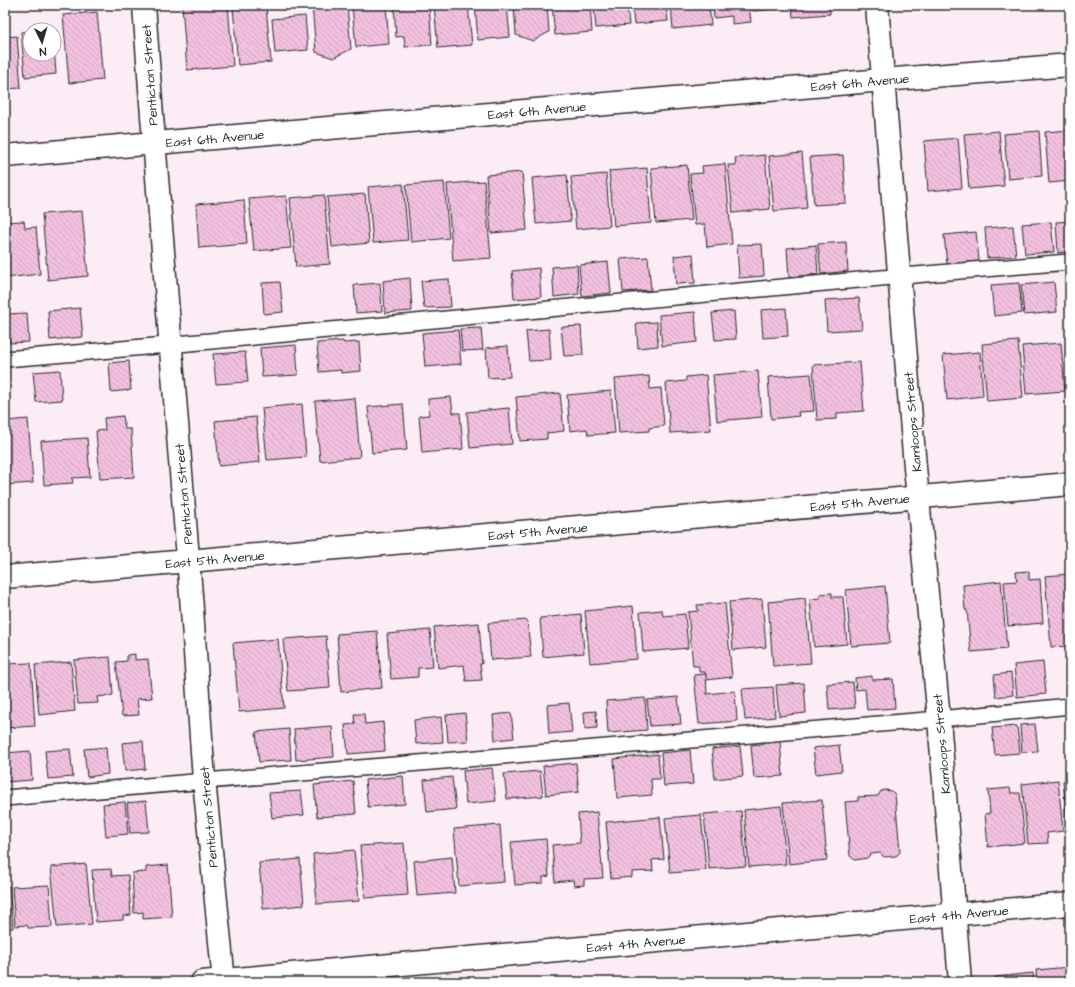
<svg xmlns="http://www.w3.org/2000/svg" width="1075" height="987" font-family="'Architects Daughter',sans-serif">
<defs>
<pattern id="building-back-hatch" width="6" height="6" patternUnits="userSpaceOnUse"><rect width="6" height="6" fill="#f2c0e0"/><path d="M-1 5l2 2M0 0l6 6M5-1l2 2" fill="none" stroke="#d0a5c0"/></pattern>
</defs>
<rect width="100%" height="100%" fill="#fbecf6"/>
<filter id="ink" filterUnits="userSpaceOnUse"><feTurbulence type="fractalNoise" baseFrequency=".025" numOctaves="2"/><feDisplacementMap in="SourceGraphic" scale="8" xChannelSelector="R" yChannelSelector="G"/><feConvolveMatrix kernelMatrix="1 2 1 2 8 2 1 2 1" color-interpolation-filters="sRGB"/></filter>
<g filter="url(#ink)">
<g fill="url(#building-back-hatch)" stroke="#2b2b2b">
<path d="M182,5H228L233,66L187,70Z"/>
<path d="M312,5H347L351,49L333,58L316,52Z"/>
<path d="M363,5H386L389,44L356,47L352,6Z"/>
<path d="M394,5H429L432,45L405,47L404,36L396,37Z"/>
<path d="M434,5H468L472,45L438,48Z"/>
<path d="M475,5H507L510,37L478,40Z"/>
<path d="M514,5H547L549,32L533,41L516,35Z"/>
<path d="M552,5H590L592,32L555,35Z"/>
<path d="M594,5H627L629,25L596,28Z"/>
<path d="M632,5H666L668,21L634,24Z"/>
<path d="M671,5H709L711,25L673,29Z"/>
<path d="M713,5H749L751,22L732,24V16L714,18Z"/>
<path d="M753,5H788V8L753,11Z"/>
<path d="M792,5H829L830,14L793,17Z"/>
<path d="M912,5H939L913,7Z"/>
<path d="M266,6L271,62L238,65L233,8Z"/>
<path d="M97,12L103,80L69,83L63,15Z"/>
<path d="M305,16L308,50L275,53L272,19Z"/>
<path d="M30,31V54H54V46L56,74L25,77L21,32Z"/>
<path d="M17,36L21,88L5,89V37Z"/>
<path d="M1070,130V181L1049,183L1045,132Z"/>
<path d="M999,131L1004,186L969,189L964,134Z"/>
<path d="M1039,131L1042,176L1008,179L1004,134Z"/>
<path d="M958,138L962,188L928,191L924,141Z"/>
<path d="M802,153L807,208L774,211L769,156Z"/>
<path d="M765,155L770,209L733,213L728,165H736L735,158Z"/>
<path d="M843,155L846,203L814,205L810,157Z"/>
<path d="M725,164L732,244L707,247L705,224L695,225L690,174L703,173L702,166Z"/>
<path d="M687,165L692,220L656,223L651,168Z"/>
<path d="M647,168L651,223L614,226L609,171Z"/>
<path d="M522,172L527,230L491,233L486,175Z"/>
<path d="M606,174L610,226L576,229L571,177Z"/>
<path d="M567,175L571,221L536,224L532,178Z"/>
<path d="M484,181L491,258L453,261L447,184Z"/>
<path d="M444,182L449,238L411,242L406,185Z"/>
<path d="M403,184L408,240L373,243L368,187Z"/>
<path d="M365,194L369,243L332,247L327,197Z"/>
<path d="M324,195L330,264L296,267L290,198Z"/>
<path d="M286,196L291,248L254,251L249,199Z"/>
<path d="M244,200L247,244L199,248L196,204Z"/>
<path d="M82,211L88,276L48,280L42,214Z"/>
<path d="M24,221L25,228L36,227L40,274L5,278V222Z"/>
<path d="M1070,221V251L1058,253L1056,222Z"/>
<path d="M1051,222L1054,252L1025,254L1022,224Z"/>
<path d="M1013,226L1016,256L987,258L985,228Z"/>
<path d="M976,232L979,261L947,264L944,235Z"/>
<path d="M846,242L848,271L821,274L818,244Z"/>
<path d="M762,244L764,276L739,278L737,245Z"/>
<path d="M816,245L818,274L789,277L787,248Z"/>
<path d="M693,254L695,283L676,284L674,256Z"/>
<path d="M648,257L651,290L623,292L620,259Z"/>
<path d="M608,262L611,293L582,296L579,265Z"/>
<path d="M577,265L579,294L554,297L552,267Z"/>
<path d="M539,268L541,297L514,299L512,271Z"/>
<path d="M410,278L412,311L385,313L383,281Z"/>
<path d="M449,279L451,307L424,308L421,281Z"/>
<path d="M280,282L283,312L264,314L262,283Z"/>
<path d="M1054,282L1057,312L1024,315L1021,285Z"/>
<path d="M380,283L382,311L356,313L354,285Z"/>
<path d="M1019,283L1022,313L994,316L991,285Z"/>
<path d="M859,298L862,329L827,331L825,300Z"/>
<path d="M80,308L83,337L50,340L48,311Z"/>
<path d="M786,308L788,336L763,338L761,310Z"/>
<path d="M734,311L736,339L715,340L712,313Z"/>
<path d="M695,312L697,342L662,346L659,315Z"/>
<path d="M27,313L29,342L9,343L7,314Z"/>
<path d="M657,322L658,346L638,348L636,323Z"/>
<path d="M581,326L583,355L564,356L561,327Z"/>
<path d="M481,328L483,350L462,351L460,329Z"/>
<path d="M549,329L551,360L529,361L526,331Z"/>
<path d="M458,330L461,364L425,367L422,333Z"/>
<path d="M343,341L344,343L359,342L361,371L341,373V370L319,372L317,343Z"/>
<path d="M1018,341L1023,398L987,401L982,344Z"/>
<path d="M1061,343L1065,391L1026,394L1022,346Z"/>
<path d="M296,345L298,375L262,377L260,348Z"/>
<path d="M508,346L510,377L488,378L486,348Z"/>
<path d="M245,352L248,382L216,384L213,354Z"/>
<path d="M980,352L983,396L947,400L943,355Z"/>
<path d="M129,361L131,390L111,392L109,363Z"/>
<path d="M860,362L864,411L837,413V419L817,420L813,365Z"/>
<path d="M60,370L62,400L36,402L33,372Z"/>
<path d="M758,371L762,417L717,421L713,375Z"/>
<path d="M811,374L814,411L798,412L799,416L771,419L768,377Z"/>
<path d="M706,375L711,430L670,433L666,383L686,381V377Z"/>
<path d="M649,376L650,389L661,388L664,426L649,428V431L619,433L615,379Z"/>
<path d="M611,391L615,433L588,435L587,429L570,431L567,395Z"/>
<path d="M560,393L564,431L547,433V439L520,441L516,397Z"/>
<path d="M451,397L453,413H460L463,449L422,453L419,416L429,415L428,399Z"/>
<path d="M355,398L360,457L320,461L315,401Z"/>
<path d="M302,404L306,457L267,460L262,408Z"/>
<path d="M403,404L407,450L372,453L368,407Z"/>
<path d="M509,408L512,444L470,448L467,412Z"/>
<path d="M123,416L125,429H131L134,477L100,479L96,431L105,430L104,418Z"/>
<path d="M256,417L260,462L219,466L215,421Z"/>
<path d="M28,419L33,483L5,485V421Z"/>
<path d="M87,438L90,477L72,478L73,483L44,485L41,441Z"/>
<path d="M1029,571V580L1040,579L1043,623L1008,626L1004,582L1017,581L1016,572Z"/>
<path d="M1070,574V646L1051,647L1045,576Z"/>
<path d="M1001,581L1007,649L971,652L967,610H965L963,585Z"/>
<path d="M885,586L890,643L851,646L846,590Z"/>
<path d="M832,593V597H843L847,644L814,647L810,599L820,598V594Z"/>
<path d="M805,598L811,663L773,666L768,602Z"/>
<path d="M762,599L766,647L733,650L729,602Z"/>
<path d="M725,603L732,677L706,680L705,672H699V666H693L688,612L698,611L697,605Z"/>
<path d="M633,606L637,659L590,663L585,611Z"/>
<path d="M662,610L663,616L685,614L688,648L643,652L640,612Z"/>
<path d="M581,614L584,653L543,657L540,618Z"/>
<path d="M527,620L531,657L491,660L488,623Z"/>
<path d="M479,623L482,664H480L482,680L466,681L464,665L438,668L434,627Z"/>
<path d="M430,630L433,667L418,668V677L391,679L387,634Z"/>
<path d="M377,631L382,688L341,692L337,634Z"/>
<path d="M326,636L330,688L288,691L283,639Z"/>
<path d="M278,639L284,708L239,712L233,643Z"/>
<path d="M135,654V660L148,659L152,698L137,699L139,715L122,716L116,662L127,661V655Z"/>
<path d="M110,657L113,695L97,697L98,703L78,704L74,660Z"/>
<path d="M71,662L75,711L39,715L35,665Z"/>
<path d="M1043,662L1046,694L1017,697L1014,665Z"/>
<path d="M31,663L35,726L5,728V664Z"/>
<path d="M1011,673L1013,695L996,697L994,675Z"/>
<path d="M706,674L707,694L735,691L737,721L699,724L694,675Z"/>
<path d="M872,676V680L893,679L895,708L867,710L865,689L856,690L855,678Z"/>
<path d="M853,682L855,708L829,710L827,684Z"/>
<path d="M804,683L806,713L779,716L776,685Z"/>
<path d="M773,687L775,717L745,720L742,689Z"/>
<path d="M678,697L681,724L650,726L647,700Z"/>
<path d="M645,698L647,730L608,733L606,701Z"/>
<path d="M569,703L572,732L549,734L547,705Z"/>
<path d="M596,711L597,728L585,729L584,712Z"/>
<path d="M465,713L468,741L448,742L446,715Z"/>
<path d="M511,713L514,738L495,740L493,715Z"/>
<path d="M354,714H364L365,724L383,722L385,751L348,754L345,725L355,724Z"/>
<path d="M441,717L443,742L416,744L414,720Z"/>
<path d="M1035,724L1038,751L1022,752L1020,725Z"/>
<path d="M332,726L334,757L296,760L294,729Z"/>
<path d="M1017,726L1020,753L995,755L992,728Z"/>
<path d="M289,729L291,760L259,762L256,732Z"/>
<path d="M143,741L145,769L125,771L122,743Z"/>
<path d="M780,742L783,776L754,778L751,745Z"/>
<path d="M839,745L842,771L816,774L813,748Z"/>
<path d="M740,746L743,776L715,779L712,749Z"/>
<path d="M106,747L108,774L87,777L84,749Z"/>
<path d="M70,749L73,777L48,779L45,751Z"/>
<path d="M690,750L693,784L664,786L661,753Z"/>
<path d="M30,751L32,780L5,782V753Z"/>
<path d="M658,754L660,779H651L652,795L617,798L614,759Z"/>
<path d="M576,763L579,792L546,795L543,766Z"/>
<path d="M492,768L496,801L466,804L463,771Z"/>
<path d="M540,771L543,796L507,799L504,774Z"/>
<path d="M403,776L405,804L368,807L365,780Z"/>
<path d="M452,777L456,809L427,812L424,780Z"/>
<path d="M1058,780L1063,831L1047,833L1048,843L1028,844L1022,784Z"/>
<path d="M1070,780V835H1068L1063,781Z"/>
<path d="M353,781L356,814L317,817L314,785Z"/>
<path d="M1010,788L1011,793H1020L1025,843L988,847L985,814L990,813L988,790Z"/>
<path d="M886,790L891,791L895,794L900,852L896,856L884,857L880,853L871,854L867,858L855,860L850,856L845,802L858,801V797L878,796L881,791Z"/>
<path d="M301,791L304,815L272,818L269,793Z"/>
<path d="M822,800L827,860L789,864L783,803Z"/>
<path d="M146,801L149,832L130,833L127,803Z"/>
<path d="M125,802L128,834L106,836L103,804Z"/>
<path d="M781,806L786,864L749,867L744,810Z"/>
<path d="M741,811L746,866L709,869L704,814Z"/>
<path d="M597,812L603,878L584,879V885L574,886L573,880L555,882L552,845L580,843L578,814Z"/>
<path d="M701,815L706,870L670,873L665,818Z"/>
<path d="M660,817L664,859L652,860L653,871L632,872V877L611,879L606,822Z"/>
<path d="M500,825L504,882L459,886L454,829Z"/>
<path d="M546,839L549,876L543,877V883L515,885L511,842Z"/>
<path d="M404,843L408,895L365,898L360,846Z"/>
<path d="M354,850L359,901L317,904L313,854Z"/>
<path d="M452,857L455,893L417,896L414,861Z"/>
<path d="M300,859L304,905L263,909L259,863Z"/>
<path d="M86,864L92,924L57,927L51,867Z"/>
<path d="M168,865L172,917L143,919V912L134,913L132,873L146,872V867Z"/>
<path d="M111,869L112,876L128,875L131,915L123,916V920L96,922L92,870Z"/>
<path d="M49,885L52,927L28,928L27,925L15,926L12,887Z"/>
<path d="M5,886H9L13,928H5Z"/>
<path d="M1070,967V982H1037L1036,970Z"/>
<path d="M1033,973L1034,982H995V977Z"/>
</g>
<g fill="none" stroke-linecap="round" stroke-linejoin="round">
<defs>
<g id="service">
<path d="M5,359C360,330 715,290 1070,262"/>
<path d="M5,798L939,719L1070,706"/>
</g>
<g id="minor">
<path d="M144,5L152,116L191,595L204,780L224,982"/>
<path d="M877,5L915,467L939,719L960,982"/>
<path d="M5,156L883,80L1070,65"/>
<path d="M5,577L1070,484"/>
<path d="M202,982L1070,904"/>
</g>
</defs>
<use href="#service" stroke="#2b2b2b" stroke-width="18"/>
<use href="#minor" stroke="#2b2b2b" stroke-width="25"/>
<use href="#service" stroke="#fff" stroke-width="15"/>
<use href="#minor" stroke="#fff" stroke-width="22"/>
</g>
</g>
<g text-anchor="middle" stroke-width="3" stroke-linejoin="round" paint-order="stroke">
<g font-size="13" fill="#2b2b2b" stroke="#fff">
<text transform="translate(149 75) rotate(-94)" y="5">Penticton Street</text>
<text transform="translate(860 82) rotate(-5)" y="5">East 6th Avenue</text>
<text transform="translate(537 110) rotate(-5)" y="5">East 6th Avenue</text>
<text transform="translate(215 138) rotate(-5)" y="5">East 6th Avenue</text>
<text transform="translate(912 422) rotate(-95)" y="5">Kamloops Street</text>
<text transform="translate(183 494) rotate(-95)" y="5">Penticton Street</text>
<text transform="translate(860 502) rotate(-5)" y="5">East 5th Avenue</text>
<text transform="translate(538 531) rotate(-5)" y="5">East 5th Avenue</text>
<text transform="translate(215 559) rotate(-5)" y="5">East 5th Avenue</text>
<text transform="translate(941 744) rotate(-95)" y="5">Kamloops Street</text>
<text transform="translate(208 817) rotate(-95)" y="5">Penticton Street</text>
<text transform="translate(959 914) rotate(-5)" y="5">East 4th Avenue</text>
<text transform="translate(636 943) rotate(-5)" y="5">East 4th Avenue</text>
</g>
</g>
<rect width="1075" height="987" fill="none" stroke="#fff" stroke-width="20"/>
<rect x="10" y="10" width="1055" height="967" fill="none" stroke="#2b2b2b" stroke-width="1.5" filter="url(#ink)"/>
<g transform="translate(42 42) rotate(175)"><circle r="19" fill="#ffffff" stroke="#aaaaaa"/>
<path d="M0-3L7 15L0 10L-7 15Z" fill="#2b2b2b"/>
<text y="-6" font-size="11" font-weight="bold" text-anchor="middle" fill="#2b2b2b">N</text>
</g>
</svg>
